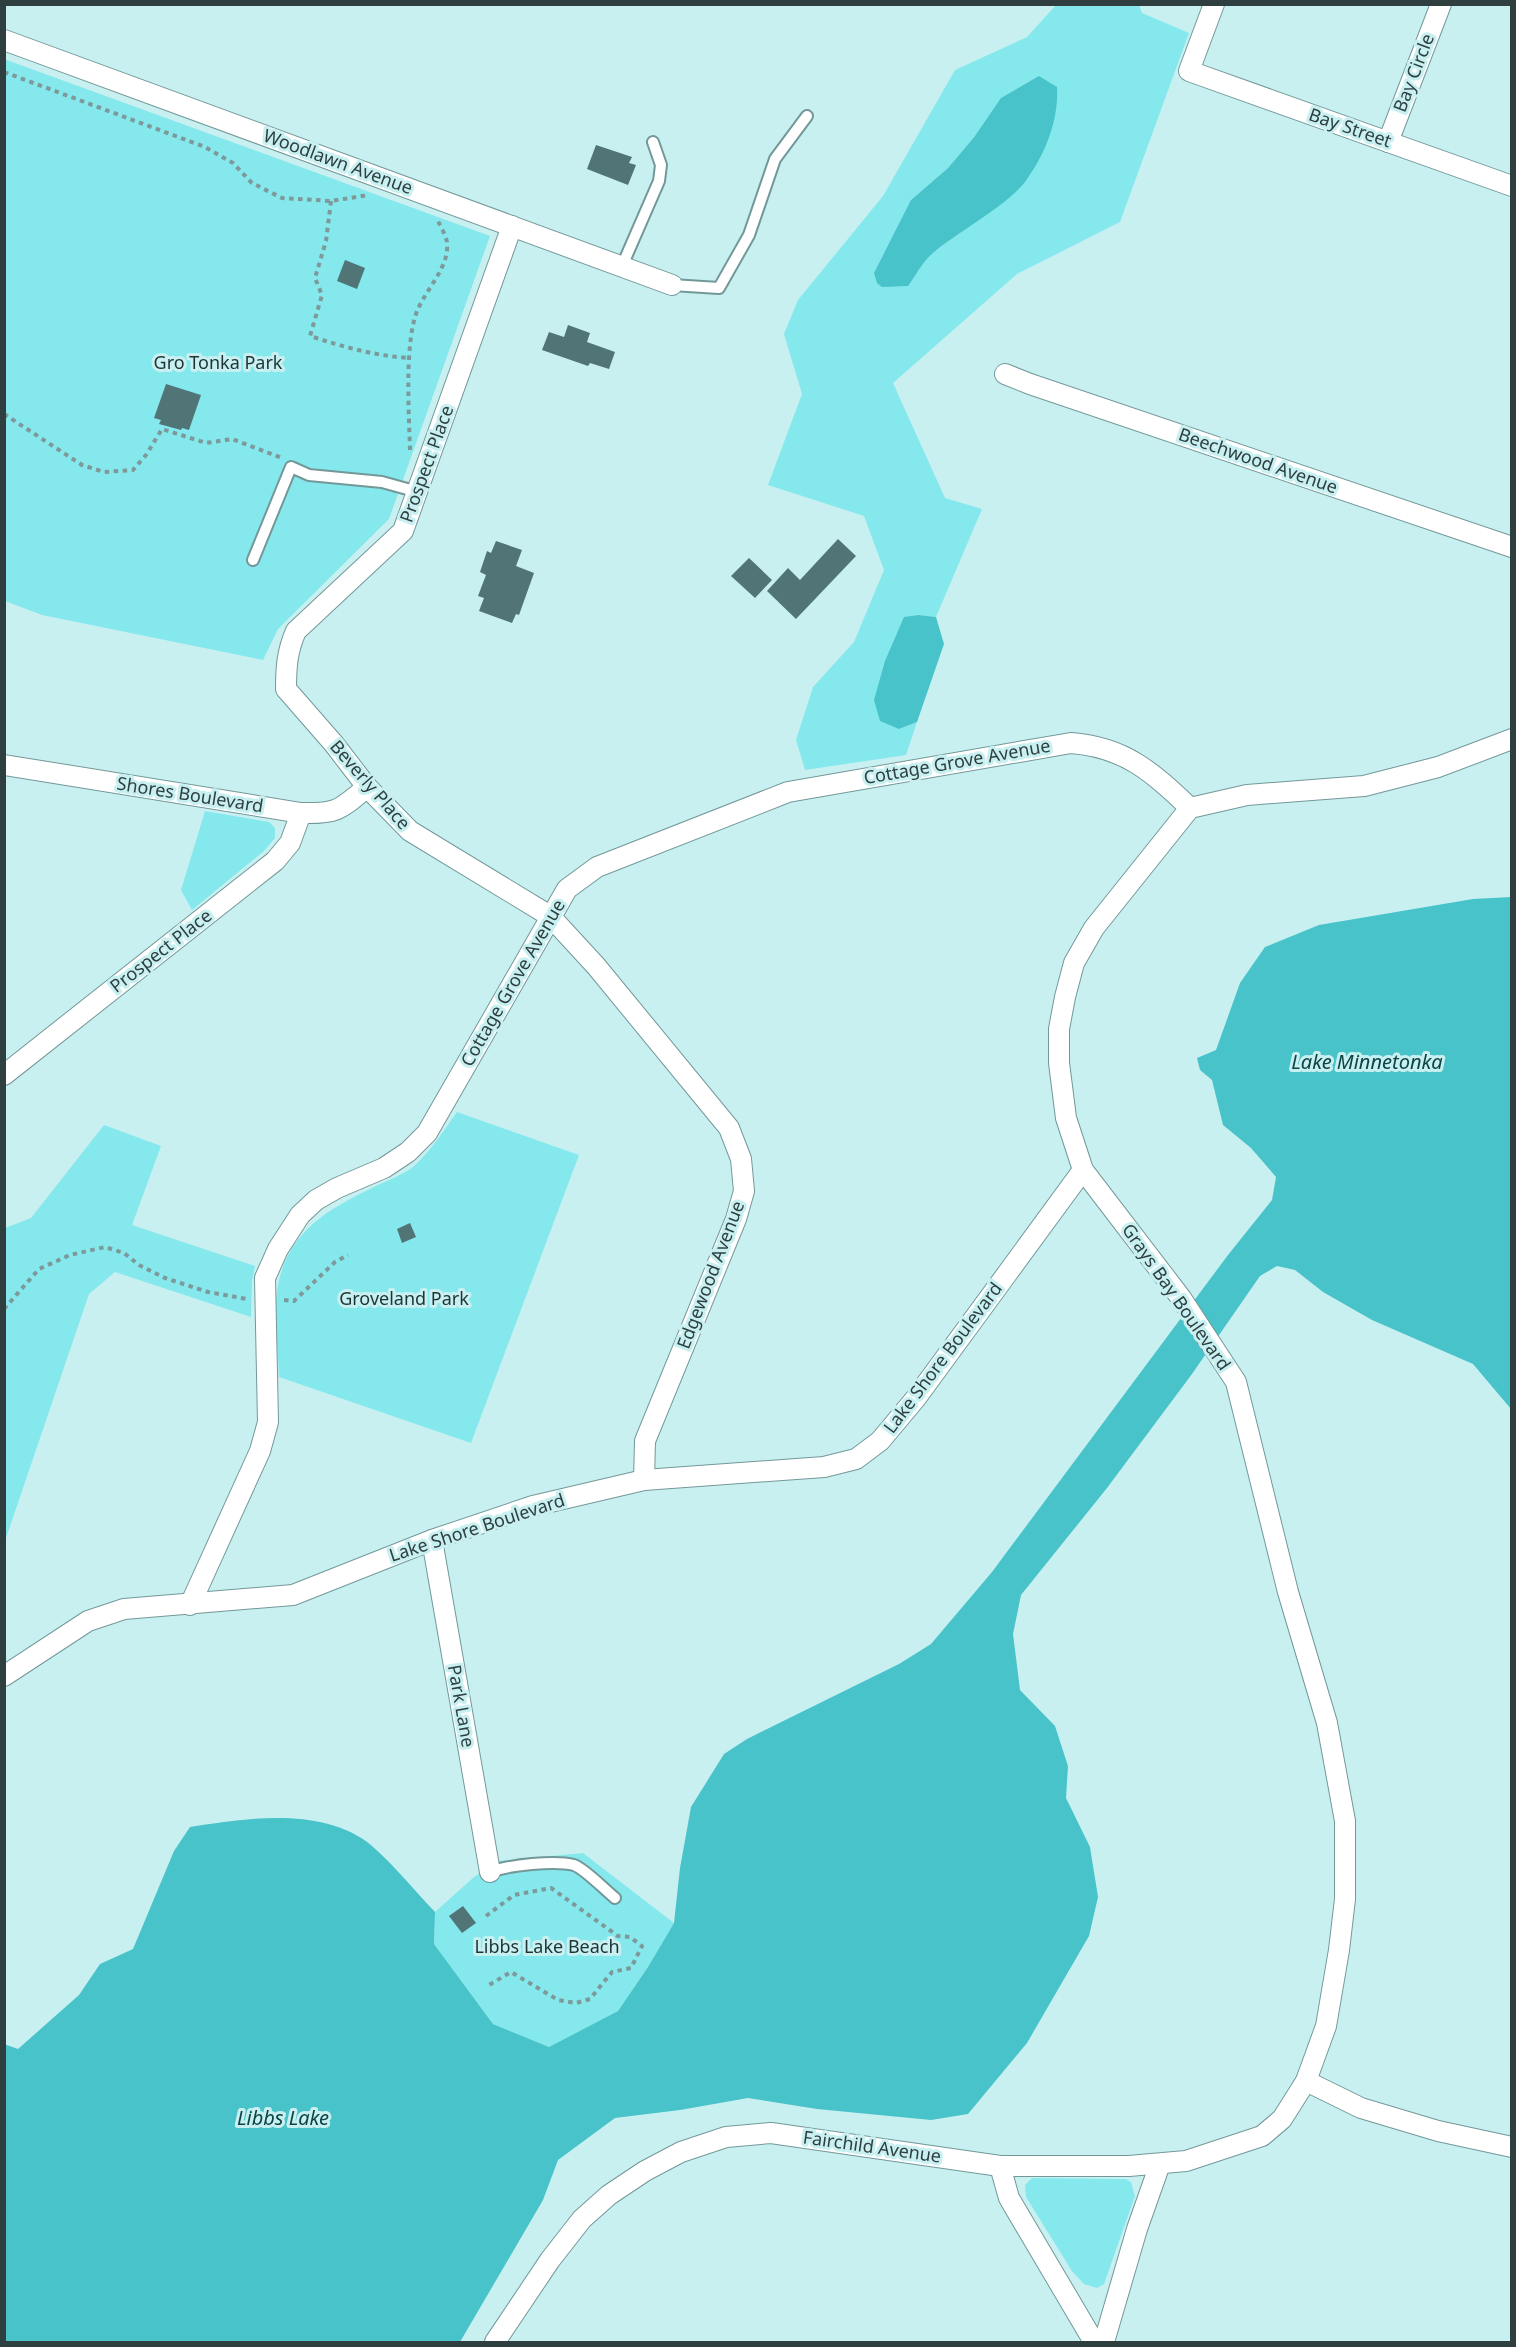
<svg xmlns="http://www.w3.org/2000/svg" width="1516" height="2347" font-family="'Noto Sans',sans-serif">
<rect width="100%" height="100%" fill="#c9f0f1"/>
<g fill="#85e8ed" fill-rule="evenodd">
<path d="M1056,5H1139L1142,13L1189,33L1120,222L1017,274L893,383L945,498L982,509L936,617L919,615L899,729L917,722L906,755L805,770L796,740L813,687L854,642L884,570L864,516L768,485L802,394L784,334L798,300L883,196L955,70L1027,37ZM975,136L1000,203L931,254L911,200L948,168Z"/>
<path d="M4,59L490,236L389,519L278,629L263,660L42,615L5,601Z"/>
<path d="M205,811L269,822L275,828V838L264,851L192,910L181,890Z"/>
<path d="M457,1112L579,1155L471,1443L279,1377C278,1346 272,1310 279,1280C292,1227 333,1207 378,1185C389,1180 404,1174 414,1166C431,1151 444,1130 457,1112Z"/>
<path d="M104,1125L161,1146L132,1225L255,1266L252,1281L251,1317L115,1272L89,1294L5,1541V1228L31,1218Z"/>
<path d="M583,1853L674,1923L648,1967L618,2011L549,2047L493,2024L434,1944L435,1912L474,1877L499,1861Z"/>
<path d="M1032,2178L1126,2179L1131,2182L1135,2196L1104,2284L1097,2288L1084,2284L1072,2271L1026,2197L1025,2185Z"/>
</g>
<g fill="#48c3c9">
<path d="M1039,76L1057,87C1059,120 1045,155 1025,182C1005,207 959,231 933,253C923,261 916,275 908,286L882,287L877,283L874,273L911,200L948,168L975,136L1001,98Z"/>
<path d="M919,615L936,617L944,644L917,722L899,729L880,721L874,700L885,661L904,617Z"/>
<path d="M1511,897V1409L1473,1364L1372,1320L1323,1292L1295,1270L1277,1266L1260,1276L1192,1374L1107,1488L1021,1595L1013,1634L1020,1690L1055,1726L1068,1766L1066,1798L1090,1847L1098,1897L1089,1936L1027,2043L968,2114L931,2120L817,2109L748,2098L680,2110L615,2118L558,2160L543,2200L460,2342H5L4,2044L18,2049L79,1995L100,1964L133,1949L174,1851L190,1827C246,1818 325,1806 372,1846C395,1866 415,1891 435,1912L434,1944L493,2024L549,2047L618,2011L648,1967L674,1923L680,1868L691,1807L724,1754L747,1739L899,1664L931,1644L992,1572L1228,1255L1272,1200L1276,1177L1251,1148L1223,1125L1212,1080L1200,1070L1197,1058L1216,1050L1240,983L1265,947L1319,925L1473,899Z"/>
</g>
<g fill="#517476">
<path d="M596,145L632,157L629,163L636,165L628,185L587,169Z"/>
<path d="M345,260L365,268L357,289L337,281Z"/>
<path d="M568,325L590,333L587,342L615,352L609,369L590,363L588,366L542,350L549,332L564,337Z"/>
<path d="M166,384L201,395L189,430L182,428L181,430L159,424L161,420L154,418Z"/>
<path d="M838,539L856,556L796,619L767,591L788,568L800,580Z"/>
<path d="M496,541L522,550L516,566L534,573L519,615L516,614L512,623L479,611L484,598L478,596L486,575L480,572L487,551L491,553Z"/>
<path d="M749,558L772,580L755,598L731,576Z"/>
<path d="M410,1223L416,1237L402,1243L397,1229Z"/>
<path d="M463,1906L476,1923L462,1933L449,1916Z"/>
</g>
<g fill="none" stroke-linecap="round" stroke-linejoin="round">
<defs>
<g id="service">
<path d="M622,266L659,181L661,165L653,142"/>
<path d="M672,285L719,288L749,235L775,159L807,116"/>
<path d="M253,560L291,467L309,475L382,482L418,492"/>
<path d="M490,1872C509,1865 555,1860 574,1865C585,1869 605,1890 615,1898"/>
</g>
<g id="minor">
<path d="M1214,4L1189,71L1512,186"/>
<path d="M4,40L672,285"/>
<path d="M1388,142L1441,4"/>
<path d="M512,226L403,531L296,631C287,651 286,668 286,689L334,744L367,787L410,831L550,916L596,966L729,1128L741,1159L744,1191L736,1219L645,1441L644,1480"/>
<path d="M1005,374L1030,384L1512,547"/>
<path d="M4,765L301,813C337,814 340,810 367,787"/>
<path d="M4,1075L275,861L290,843L301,813"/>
<path d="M432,1540L490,1872"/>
<path d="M190,1605L260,1451L268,1422L265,1278L278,1249L300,1215L316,1200L337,1188L384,1168L408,1152L427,1133L567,889L597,867L788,792L1071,743C1125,747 1152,772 1190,808"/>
<path d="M4,1676L88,1621L124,1609L293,1595L432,1540L533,1506L644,1480L824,1467L856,1459L880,1441L916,1398L1083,1170"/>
<path d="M1306,2081L1361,2108L1438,2131L1512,2147"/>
<path d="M1000,2166L1009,2198L1094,2342"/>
<path d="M495,2342L550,2260L582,2219L609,2195L645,2171L681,2152L726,2137L771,2133L1000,2166H1129L1186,2161L1262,2136L1282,2119L1306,2081L1326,2026L1339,1950L1345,1899V1821L1327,1723L1288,1592L1236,1382L1181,1298L1083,1170L1066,1118L1059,1063V1029L1065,997L1074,963L1094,928L1190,808L1247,795L1364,786L1438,767L1512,739"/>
<path d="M1104,2342L1137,2229L1160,2164"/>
</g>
</defs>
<use href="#service" stroke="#739899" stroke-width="14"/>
<use href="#minor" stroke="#739899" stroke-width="22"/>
<g stroke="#7d999a" stroke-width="4" stroke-dasharray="4.5 4.5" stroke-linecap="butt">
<path d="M4,72L205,147L233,163L252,183L282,198L331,201L369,195"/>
<path d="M331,201L326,241L315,278L322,295L310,336C344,347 375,356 410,358"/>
<path d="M4,414L82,465L104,472L133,470L146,455L162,429L206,443L232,439L282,458"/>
<path d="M410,450C409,414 404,340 418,309C427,288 450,266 447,242C446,236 441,227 438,221H436"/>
<path d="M284,1300L294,1301L335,1262L348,1255"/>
<path d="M4,1309L39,1269L70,1255L105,1247L124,1253L139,1265L165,1278L208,1292L247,1299"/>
<path d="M486,1916L514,1895L551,1888L618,1936L630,1937L642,1946L631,1968L612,1972L590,1999L576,2003L558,2000L511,1972L489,1985"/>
</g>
<use href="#service" stroke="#fff" stroke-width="10"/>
<use href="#minor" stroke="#fff" stroke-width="20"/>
</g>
<g text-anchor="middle" stroke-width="6" stroke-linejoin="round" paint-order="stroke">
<g font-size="18" fill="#2f3f40" stroke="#c9f0f1">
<text transform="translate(1414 73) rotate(-69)" y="6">Bay Circle</text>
<text transform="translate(1350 128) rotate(19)" y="6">Bay Street</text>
<text transform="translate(338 162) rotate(20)" y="6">Woodlawn Avenue</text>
<text transform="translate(1258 461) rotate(19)" y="6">Beechwood Avenue</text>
<text transform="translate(427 464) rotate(-70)" y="6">Prospect Place</text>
<text transform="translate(957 762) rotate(-10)" y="6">Cottage Grove Avenue</text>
<text transform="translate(370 785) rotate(49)" y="6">Beverly Place</text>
<text transform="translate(190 795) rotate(9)" y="6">Shores Boulevard</text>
<text transform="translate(161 951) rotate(-38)" y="6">Prospect Place</text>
<text transform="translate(513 983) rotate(-60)" y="6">Cottage Grove Avenue</text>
<text transform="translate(711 1275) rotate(-69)" y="6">Edgewood Avenue</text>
<text transform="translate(1176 1297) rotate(55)" y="6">Grays Bay Boulevard</text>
<text transform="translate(943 1358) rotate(-53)" y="6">Lake Shore Boulevard</text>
<text transform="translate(477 1528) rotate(-18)" y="6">Lake Shore Boulevard</text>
<text transform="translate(461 1706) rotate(80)" y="6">Park Lane</text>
<text transform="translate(872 2147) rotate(8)" y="6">Fairchild Avenue</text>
</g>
<g font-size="18" fill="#1d3334" stroke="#c9f0f1">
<text x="218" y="369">Gro Tonka Park</text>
<text x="404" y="1305">Groveland Park</text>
<text x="547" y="1953">Libbs Lake Beach</text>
</g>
<g font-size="20" font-style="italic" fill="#0c4447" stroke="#c9f0f1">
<text x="1367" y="1069">Lake Minnetonka</text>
<text x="283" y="2125">Libbs Lake</text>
</g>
</g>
<rect width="1516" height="2347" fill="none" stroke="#2f3f40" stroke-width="12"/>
</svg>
